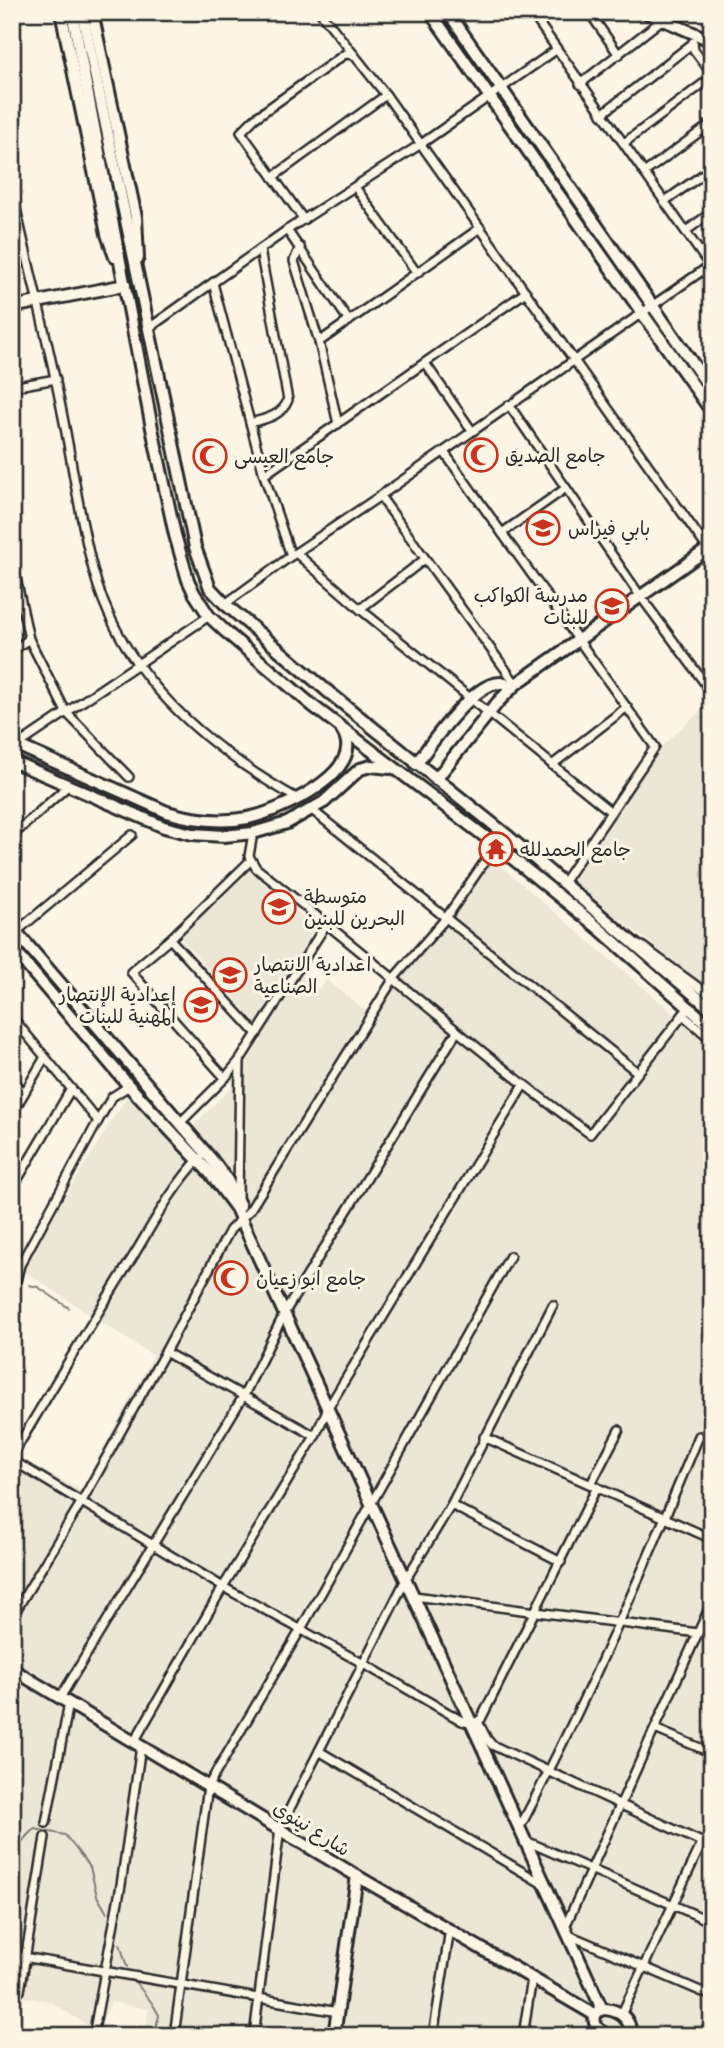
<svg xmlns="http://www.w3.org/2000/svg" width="724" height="2048" font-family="'Balsamiq Sans','Playpen Sans Arabic',sans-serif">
<rect width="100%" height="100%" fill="#fcf5e5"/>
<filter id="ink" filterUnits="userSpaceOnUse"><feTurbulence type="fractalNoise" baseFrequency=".0143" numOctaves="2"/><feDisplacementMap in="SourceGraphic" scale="14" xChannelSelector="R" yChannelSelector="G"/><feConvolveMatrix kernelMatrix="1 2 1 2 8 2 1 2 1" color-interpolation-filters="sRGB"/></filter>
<g filter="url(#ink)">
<g fill="#ece6d7">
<path d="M700,711L712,718V991L572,882L661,747Z"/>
<path d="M492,859L712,1046V2036H146L148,2009L111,2002L97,2031L49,2001L12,1996V1478L23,1460L81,1490L153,1356L21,1269L127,1096L178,1149L196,1123L233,1086L265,1033L180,937L249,871L315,927L294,968L319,989L327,980L376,1019L392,991Z"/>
</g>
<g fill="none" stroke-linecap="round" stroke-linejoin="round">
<g stroke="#7d7b74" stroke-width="2">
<path d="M29,1285L38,1287L69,1308"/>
<path d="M12,1851C22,1846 25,1834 35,1829L65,1835L90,1867L97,1896L107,1913"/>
<path d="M120,1944L127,1967"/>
<path d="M136,1983L152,2003L159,2015L154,2036"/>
</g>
<defs>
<g id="street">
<path d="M320,12L386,95L712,555"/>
<path d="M531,12L712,269"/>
<path d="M589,12L619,55"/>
<path d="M693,42L694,50L712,74"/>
<path d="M580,84L663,19"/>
<path d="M602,114L693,43"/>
<path d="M624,143L712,77"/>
<path d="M644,173L712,123"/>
<path d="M273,177L386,95"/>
<path d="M355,187L417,273"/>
<path d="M12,190C27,261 46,331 60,402C72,459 79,518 94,573C122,676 209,749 298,799"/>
<path d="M665,201L712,168"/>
<path d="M304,220L241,132L255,118L345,54L354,55"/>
<path d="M287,230L349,321"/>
<path d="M686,231L712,212"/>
<path d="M300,247L294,261L319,342L338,424"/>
<path d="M213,283L264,475"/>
<path d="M149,328L287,230L421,144L556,50"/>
<path d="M319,342L480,228"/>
<path d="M425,363L472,431"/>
<path d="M12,387L56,379"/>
<path d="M509,405L641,597L712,693"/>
<path d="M250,423C265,419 282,416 288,400L260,250"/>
<path d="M444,452L655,747L563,883"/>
<path d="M380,496L516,684"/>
<path d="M502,533L566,488"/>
<path d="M296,553L360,609L611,812"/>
<path d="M291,556L264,475L526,292"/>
<path d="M12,559L29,639L66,712L129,777"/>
<path d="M225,604L291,556L380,496L712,264"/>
<path d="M360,609L425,559"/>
<path d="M12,651L29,639"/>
<path d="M12,749L209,616"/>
<path d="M552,765L627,707"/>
<path d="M312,810L637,1072"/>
<path d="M253,833L249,856L256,868C369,955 475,1051 590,1134L689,1007"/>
<path d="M12,836L69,785"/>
<path d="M16,932L132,835"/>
<path d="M170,939L257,1034"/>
<path d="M642,946L712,997"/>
<path d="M683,1015L712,1040"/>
<path d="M12,1017L98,1121"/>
<path d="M225,1078L131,972L170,939L250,861"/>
<path d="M12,1079L24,1093"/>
<path d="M12,1114L45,1057"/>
<path d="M180,1123L225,1078L240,1060L327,923"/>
<path d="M12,1189L71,1089"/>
<path d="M238,1198L240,1060"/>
<path d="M12,1297L20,1265L98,1121L112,1097L129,1086"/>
<path d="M165,1352L315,1436"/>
<path d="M484,1437L712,1539"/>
<path d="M12,1456C52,1389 92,1321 134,1255C154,1222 173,1186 200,1158"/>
<path d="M12,1460L223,1587L364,1664L462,1721L473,1724L481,1719L597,1487"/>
<path d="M591,1484L619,1430"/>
<path d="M451,1505L561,1562"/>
<path d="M414,1596L698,1633"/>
<path d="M12,1617L82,1501L165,1352L230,1230L250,1210L394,978L446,918L496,845"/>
<path d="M60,1698L244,1395L285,1312L456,1033"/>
<path d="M478,1722L487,1739L492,1745L712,1847"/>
<path d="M655,1729L712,1753"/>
<path d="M134,1742L223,1587L315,1436L328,1408L523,1086"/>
<path d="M319,1751L543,1884"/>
<path d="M46,1823L69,1703"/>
<path d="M520,1827C587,1700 644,1569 699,1436"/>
<path d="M526,1841L712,1922"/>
<path d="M565,1927L712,1602"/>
<path d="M569,1935L712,1996"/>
<path d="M12,1955L338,2012"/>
<path d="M20,1991L45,1837"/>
<path d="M621,2015L702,1843"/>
<path d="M95,2025L121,1885L141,1746"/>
<path d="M174,2036L208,1786L301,1629L510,1256"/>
<path d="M254,2036L280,1828L406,1579L451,1505L553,1305"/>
<path d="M433,2036L450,1929"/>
<path d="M523,2036L532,1978"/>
</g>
<g id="secondary">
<path d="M430,12L712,412"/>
<path d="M448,12L712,391"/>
<path d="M645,12L712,41"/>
<path d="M12,307L125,285"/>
<path d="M416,764C429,747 486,662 511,688"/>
<path d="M436,779L498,702L516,684L712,546"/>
<path d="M12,927L212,1160L227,1180L240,1206"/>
<path d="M12,948L129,1086L210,1173L236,1208L602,2009"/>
<path d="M12,1669L357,1876L595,2015"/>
<path d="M334,2036L357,1876"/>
<path d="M607,2036C599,2030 591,2024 596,2013L602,2009C615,2009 627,2015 630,2028L627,2036"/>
</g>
<g id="primary">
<path d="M61,12L107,234L115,257"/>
<path d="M72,12L152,428L175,535L188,580L194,593L209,616L226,632L313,706L496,845L596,926L712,1028"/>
<path d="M82,12L195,547L210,588L225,604L326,690L509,837L712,1010"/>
<path d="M92,12L136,217L138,258"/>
<path d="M12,743L167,812C193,820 220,823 248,818C278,812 370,771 342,730"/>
<path d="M12,761L164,827L192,834L224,836L253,833L287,823L324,802L360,769L371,766L390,768"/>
</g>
</defs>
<use href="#street" stroke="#2b2b2b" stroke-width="12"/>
<use href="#secondary" stroke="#2b2b2b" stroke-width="16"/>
<use href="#primary" stroke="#2b2b2b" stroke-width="16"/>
<use href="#street" stroke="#fcf5e5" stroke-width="7"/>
<use href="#secondary" stroke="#fcf5e5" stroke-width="10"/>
<use href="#primary" stroke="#fcf5e5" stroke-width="10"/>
</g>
</g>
<defs>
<symbol id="mosque-ring" viewBox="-11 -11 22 22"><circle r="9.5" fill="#fcf5e5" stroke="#c8321e" stroke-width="1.5"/><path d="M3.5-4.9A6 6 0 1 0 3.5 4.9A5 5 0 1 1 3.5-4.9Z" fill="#c8321e"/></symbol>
<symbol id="school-ring" viewBox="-11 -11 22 22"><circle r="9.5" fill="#fcf5e5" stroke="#c8321e" stroke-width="1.5"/><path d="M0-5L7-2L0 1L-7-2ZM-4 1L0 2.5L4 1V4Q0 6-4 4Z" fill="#c8321e"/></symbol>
<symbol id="temple-ring" viewBox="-11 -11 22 22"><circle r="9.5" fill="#fcf5e5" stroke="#c8321e" stroke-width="1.5"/><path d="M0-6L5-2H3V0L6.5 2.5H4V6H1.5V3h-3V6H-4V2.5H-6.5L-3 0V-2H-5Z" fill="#c8321e"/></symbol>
</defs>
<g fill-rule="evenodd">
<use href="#mosque-ring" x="462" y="436" width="38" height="38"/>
<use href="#mosque-ring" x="191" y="437" width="38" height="38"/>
<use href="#school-ring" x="524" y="509" width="38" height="38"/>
<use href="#school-ring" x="593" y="587" width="38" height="38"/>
<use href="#temple-ring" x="477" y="830" width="38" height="38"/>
<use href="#school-ring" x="260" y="888" width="38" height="38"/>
<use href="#school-ring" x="211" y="956" width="38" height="38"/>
<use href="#school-ring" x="182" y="986" width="38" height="38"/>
<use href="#mosque-ring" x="212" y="1259" width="38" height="38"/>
</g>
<g text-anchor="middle" stroke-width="6" stroke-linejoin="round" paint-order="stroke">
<g font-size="19" fill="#2b2b2b" stroke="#fcf5e5" text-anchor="start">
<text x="505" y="462">جامع الصديق</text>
<text x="234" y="463">جامع العيسى</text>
<text x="568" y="535">بابي فيراس</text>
<text x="588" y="602" text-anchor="end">مدرسة الكواكب<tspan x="588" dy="22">للبنات</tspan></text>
<text x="520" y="856">جامع الحمدلله</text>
<text x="304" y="903">متوسطة<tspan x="304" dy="22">البحرين للبنين</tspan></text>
<text x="254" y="971">اعدادية الانتصار<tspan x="254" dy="22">الصناعية</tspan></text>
<text x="176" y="1001" text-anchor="end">إعدادية الإنتصار<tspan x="176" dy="22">المهنية للبنات</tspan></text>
<text x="256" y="1285">جامع ابو زعیان</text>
</g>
<g font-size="19" fill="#2b2b2b" stroke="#fcf5e5">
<text transform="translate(312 1828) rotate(32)" y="7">شارع نينوى</text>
</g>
</g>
<rect width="724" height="2048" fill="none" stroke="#fcf5e5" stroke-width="42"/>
<rect x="21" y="21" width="682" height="2006" fill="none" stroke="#2b2b2b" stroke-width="2.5" filter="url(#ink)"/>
</svg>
